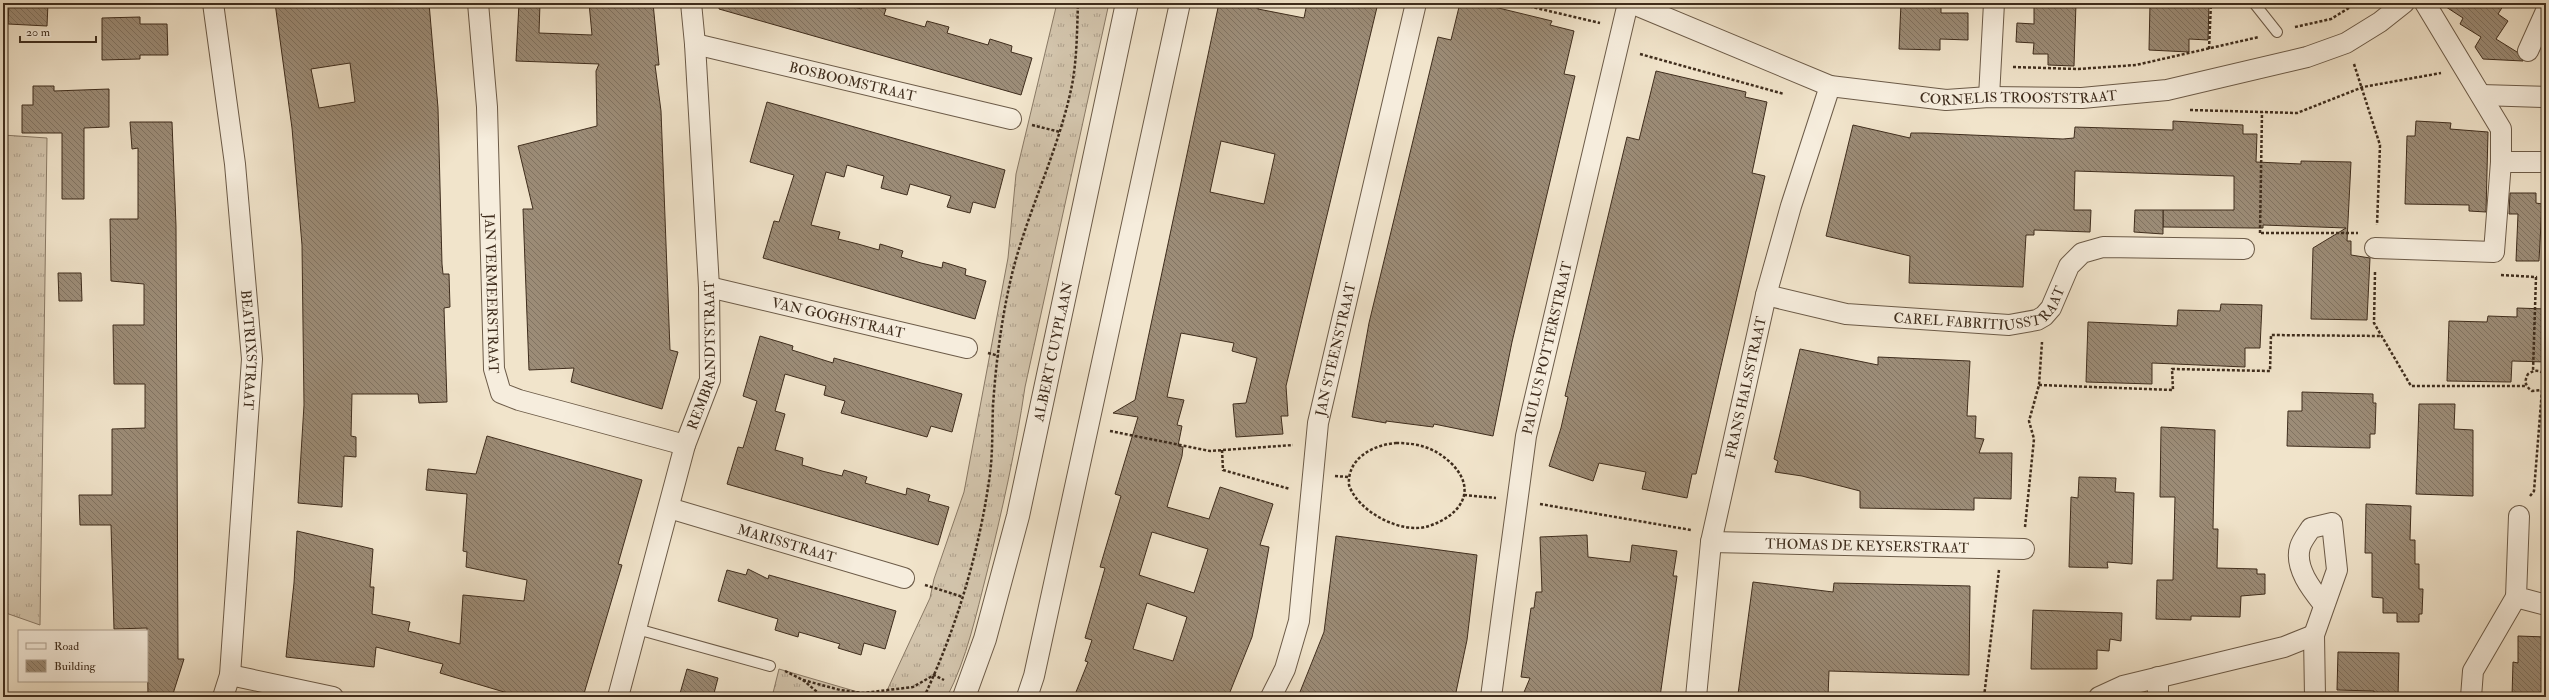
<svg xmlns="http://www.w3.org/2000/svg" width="2549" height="700" font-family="'IM FELL Double Pica',serif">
<defs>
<pattern id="grass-tufts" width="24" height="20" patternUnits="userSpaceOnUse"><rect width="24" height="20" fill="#d3c5ad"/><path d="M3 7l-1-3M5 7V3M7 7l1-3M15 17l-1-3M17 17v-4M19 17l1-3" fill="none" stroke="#ada08c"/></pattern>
<pattern id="building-back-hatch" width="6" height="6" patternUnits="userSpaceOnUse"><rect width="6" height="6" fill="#9c8c77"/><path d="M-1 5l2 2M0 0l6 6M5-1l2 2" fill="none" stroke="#817361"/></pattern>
</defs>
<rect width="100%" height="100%" fill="#f1e4cb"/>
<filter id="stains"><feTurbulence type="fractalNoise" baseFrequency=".005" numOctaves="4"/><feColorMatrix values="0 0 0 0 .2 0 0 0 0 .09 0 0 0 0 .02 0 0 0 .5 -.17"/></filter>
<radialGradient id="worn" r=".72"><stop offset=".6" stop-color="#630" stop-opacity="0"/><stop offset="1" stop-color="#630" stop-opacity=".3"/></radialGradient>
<g fill="url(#grass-tufts)" stroke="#897965">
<path d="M1057,3H1109L1025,387C1016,449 1002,511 987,572C976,615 967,658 947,697H884L930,598L934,579L964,492L1008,258L1016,174Z"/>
<path d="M3,135L47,138L40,625L3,612Z"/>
<path d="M779,669L875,697H772Z"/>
</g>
<g fill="url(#building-back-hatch)" stroke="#3f2d1d" fill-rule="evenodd">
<path d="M9,3H48L47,26L8,24Z"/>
<path d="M275,3H429L438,108L442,264L443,274H449L450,307L444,308L447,402L419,403L418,394H352L351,436L356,437V457L344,456L342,507L298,503L304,405L302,245L292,128ZM350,63L355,102L319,108L311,69Z"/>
<path d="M519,3H540L539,33L592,35L589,3H653L659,65H655L661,111L670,350L678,352L662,409L571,382L574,368L529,370L523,209H533L518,146L597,126L596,71L599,64L516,61Z"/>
<path d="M719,3H841L861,9L864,3L886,9L884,15L904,21L925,27L927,21L949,27L947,33L988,45L990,39L1012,46L1011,52L1032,58L1021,95L719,9Z"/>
<path d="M1219,3H1259L1258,9L1304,18L1307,3H1378L1286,386L1288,416H1281L1283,434L1236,437L1233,404L1246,403L1257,358L1232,351L1234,343L1181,333L1167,397L1184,400L1177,425L1182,426L1178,446L1183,447L1182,456L1167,507L1209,519L1220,487L1273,504L1260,545L1269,547L1258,609L1252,637L1228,697H1074L1088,662L1085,661L1092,640L1085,638L1105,568L1100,567L1121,496L1115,494L1138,417L1113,413L1135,400ZM1221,141L1275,154L1264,204L1210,192ZM1152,532L1208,549L1194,593L1139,575ZM1147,603L1187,617L1173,661L1133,649Z"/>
<path d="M1460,3H1478L1552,21L1550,25L1574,31L1564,74L1575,76L1512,342L1493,436L1434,424L1433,427L1386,421V423L1352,417L1369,323L1438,37L1451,40Z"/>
<path d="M1901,3H1941V13H1968V40L1940,39V50L1899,49Z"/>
<path d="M2034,3H2076L2074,66L2048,65V54H2033L2034,43L2016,42L2017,23L2034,24Z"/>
<path d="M2150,3H2209L2208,40L2189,39V52L2149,50Z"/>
<path d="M2440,3H2505L2498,14L2508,21L2496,39L2517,52L2523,61L2483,59L2475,47L2481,37L2460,24L2463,18Z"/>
<path d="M140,17V24H167L168,55H140V59L102,60V18Z"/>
<path d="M1656,71L1746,92L1745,97L1767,102L1752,173L1765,176L1696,474H1692L1687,498L1642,489L1646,472L1599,463L1593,481L1549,466L1561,428L1568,397L1565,396L1627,137L1639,140Z"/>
<path d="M33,86H54V91L109,89V127L84,128V199H62V133H22V105H33Z"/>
<path d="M767,102L1005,170L995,208L973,202L970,213L947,207L951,196L910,184L907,195L881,188L884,176L847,165L844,177L826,172L811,225L840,232L838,239L858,244L879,250L880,244L903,251L901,257L921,263L942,268L943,262L966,269L965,275L986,281L975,319L763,258L774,221L779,222L794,175L750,162Z"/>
<path d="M2173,121L2243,125V134H2257L2256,162L2301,164V161L2351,162L2347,241H2351V255L2370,258L2367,320L2311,319L2313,248L2346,228L2263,225V228H2254L2163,227V210H2234V176L2075,171L2074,210H2091L2090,232L2034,230V235H2026L2023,287L1909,283L1910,256L1826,236L1853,125L1910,138L1911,133H1925L2063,139L2074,138L2075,127L2173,130Z"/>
<path d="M2416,121L2451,123L2450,129L2488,132L2486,212L2469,211V205L2405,204L2407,136H2415Z"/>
<path d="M130,122H172L176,226L178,659H184L172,697H148L147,628L114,629L111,525H80L79,495H112V429L145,428V384H114L113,325H144V284L111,281L110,219H138V148L132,149Z"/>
<path d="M2510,193H2536V203L2542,204L2539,261H2516L2518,214H2509Z"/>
<path d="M2135,210H2163V234L2134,232Z"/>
<path d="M58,273H81L82,301H59Z"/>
<path d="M2221,304L2262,305L2260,348H2245V367L2152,363V384L2086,382L2088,322L2177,326L2178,310L2220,311Z"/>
<path d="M2517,308L2546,309V362L2512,361L2511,382L2447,381L2449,321L2487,322L2488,316L2517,317Z"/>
<path d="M760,336L793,346L792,350L833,363L834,358L962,394L952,432L931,426L927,437L841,413L845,401L824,395L826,386L785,374L775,411L785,414L775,450L803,458L802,465L822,471L842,476L844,470L867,477L865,483L906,495L907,488L930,495L928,501L949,507L938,545L727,484L738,447L743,448L757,401L743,396Z"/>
<path d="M1800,349L1878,365V357L1970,361L1967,416H1976L1975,438L1984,439L1979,453H2012L2011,499L1974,498V510L1860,508V491L1802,476L1775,472L1778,461L1774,459Z"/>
<path d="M2302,392L2373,394V403H2376L2375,434H2370V448L2287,446L2288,411H2302Z"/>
<path d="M2419,404H2455L2454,429L2473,430V496L2416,494Z"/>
<path d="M2161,427L2215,430L2213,529H2218L2217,568L2257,569V574H2265V594L2241,596L2240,617L2191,616V620L2156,619L2157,580H2173L2175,497H2160Z"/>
<path d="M487,436L642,480L618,564L622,565L583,697H521L440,673L443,664L376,647L374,667L286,657L294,583L297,531L373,549L370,587H374L372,614L410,622L408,631L460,644L463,595L524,601L527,580L466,567L467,552L463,551L467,494L426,490L428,469L476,474Z"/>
<path d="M2079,477L2116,478L2115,492L2134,493L2132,564L2107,562L2108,568L2069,567L2071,497L2078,498Z"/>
<path d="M2366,504L2411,506L2410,540H2415V564H2419V589H2423L2422,614H2419V622H2397V613H2383V598L2372,597V553H2365Z"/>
<path d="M1587,535L1588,557L1630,562L1632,545L1677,551L1673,576H1677L1660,697H1522L1530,678L1521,677L1531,608H1534L1536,592H1542L1540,537Z"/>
<path d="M1336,536L1477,555L1467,640L1455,697H1298L1324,632Z"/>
<path d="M748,569L768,579L769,575L896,611L885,649L864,643L861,655L838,648L840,644L799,632L798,637L775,630L778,619L718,601L727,570L746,575Z"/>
<path d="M1753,582L1833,592L1834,583L1970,586L1969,675L1829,671L1828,697H1762L1738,694Z"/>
<path d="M2033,610L2122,613L2121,641L2110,639L2109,651L2097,650V669H2031Z"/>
<path d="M2518,636L2546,637V697H2512L2513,662L2518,663Z"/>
<path d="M2338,652L2399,653L2398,697H2374V691L2337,690Z"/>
<path d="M687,669L718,678L713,697H679Z"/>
</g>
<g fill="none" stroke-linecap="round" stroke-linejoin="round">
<defs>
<g id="service">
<path d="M2254,3L2277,32"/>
<path d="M637,629L770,666"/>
</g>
<g id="minor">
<path id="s1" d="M213,3L235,164L252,359L230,675L223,697"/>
<path id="s2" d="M478,3L487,107L494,369L501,393L519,400L685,445"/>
<path id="s3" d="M1631,3L1830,86L1946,100L1989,97L2082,98L2167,90L2307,57L2346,43L2380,22L2404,3"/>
<path id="s4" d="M695,44L1011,119"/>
<path d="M2528,51L2546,11"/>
<path d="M2481,95L2546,97"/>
<path d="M1989,97L1994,3"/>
<path d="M2501,162H2546"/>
<path d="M2375,248L2494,252L2501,162V129L2425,3"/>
<path id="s5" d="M709,287L967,348"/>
<path id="s6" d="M1766,295L1846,314L2009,325L2037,320L2044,316L2051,308L2069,266L2082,253L2103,247L2244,249"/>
<path id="s7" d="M669,508L904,578"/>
<path d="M2519,516L2516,597L2546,605"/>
<path id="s8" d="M1711,542L2024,549"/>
<path d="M230,675L333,697"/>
<path id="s9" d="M618,697L685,445L710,380L709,287L695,44L691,3"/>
<path d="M1027,697L1034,676L1180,3"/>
<path id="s10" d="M1271,697L1285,669L1299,621L1318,423L1416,3"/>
<path id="s11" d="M1491,697L1526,436L1628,3"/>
<path id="s12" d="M1696,697L1711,542L1766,295L1791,206L1830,86"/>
<path d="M2099,697L2123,686L2284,647L2314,635"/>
<path d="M2158,697V677"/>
<path d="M2315,697L2314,635L2337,570L2332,523L2311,528C2308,533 2302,540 2300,547C2294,568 2312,590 2324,605"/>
<path d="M2471,697L2473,671L2516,597"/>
</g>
<g id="tertiary">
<path id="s13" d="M964,697L985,639L1018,516L1127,3"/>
</g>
</defs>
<use href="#service" stroke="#6c5b48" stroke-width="12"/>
<use href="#minor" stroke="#6c5b48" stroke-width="22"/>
<use href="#tertiary" stroke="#6c5b48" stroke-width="24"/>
<g stroke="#3f2d1d" stroke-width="2.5" stroke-dasharray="3 2" stroke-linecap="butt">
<path d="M1515,3L1600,23"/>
<path d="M2295,27L2331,19L2357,3"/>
<path d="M2209,49L2211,3"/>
<path d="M1640,54L1784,94"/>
<path d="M2354,64L2380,145L2377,225"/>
<path d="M2013,67L2078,69L2136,65L2259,37"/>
<path d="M2190,110L2297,113L2363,87L2441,73"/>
<path d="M1032,125L1060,132"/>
<path d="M2260,233L2262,112"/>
<path d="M2261,233H2358"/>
<path d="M2375,272L2374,323L2411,386H2527"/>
<path d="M2501,275L2536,277L2533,371"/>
<path d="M988,353L999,356"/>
<path d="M2546,377C2542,370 2535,369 2528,374C2524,381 2525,386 2532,391L2542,390L2546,384"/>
<path d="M2039,385L2173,390L2172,369L2270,371L2271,335L2381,336"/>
<path d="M1110,431L1210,451L1293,445"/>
<path d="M1396,443C1419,443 1436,448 1453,465C1478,492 1459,516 1429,526C1402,535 1358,512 1349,485C1347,459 1372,445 1396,443Z"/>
<path d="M1222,450L1223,470L1290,489"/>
<path d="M1335,476L1348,477"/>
<path d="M1464,495L1496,498"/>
<path d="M2530,496L2534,491L2542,390"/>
<path d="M1540,504L1691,530"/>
<path d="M2025,527L2034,439L2029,421L2039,385L2042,342"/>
<path d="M925,585L963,597"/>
<path d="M785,671L803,680L823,697"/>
<path d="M803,680L840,690L863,693L913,687L934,675L944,680"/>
<path d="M924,697C956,629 978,556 989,481C993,456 992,431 993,406C996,361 1002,314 1013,270C1029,208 1059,149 1072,85C1077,59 1077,30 1078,3"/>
<path d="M1984,697L1999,570"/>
</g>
<use href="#service" stroke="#f6eddd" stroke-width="10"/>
<use href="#minor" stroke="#f6eddd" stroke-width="20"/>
<use href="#tertiary" stroke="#f6eddd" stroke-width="22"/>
</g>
<g text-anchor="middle" stroke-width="3" stroke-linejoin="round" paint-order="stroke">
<g font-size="14" fill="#3f2d1d" stroke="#f6eddd">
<text dy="5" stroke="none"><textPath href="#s4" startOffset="162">BOSBOOMSTRAAT</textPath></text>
<text dy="5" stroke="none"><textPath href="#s3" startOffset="405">CORNELIS TROOSTSTRAAT</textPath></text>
<text dy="5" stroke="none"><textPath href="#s2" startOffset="291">JAN VERMEERSTRAAT</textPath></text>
<text dy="5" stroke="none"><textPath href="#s6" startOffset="223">CAREL FABRITIUSSTRAAT</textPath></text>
<text dy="5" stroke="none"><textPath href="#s5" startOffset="133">VAN GOGHSTRAAT</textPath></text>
<text dy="5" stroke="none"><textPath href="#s11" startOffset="354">PAULUS POTTERSTRAAT</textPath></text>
<text dy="5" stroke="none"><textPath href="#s10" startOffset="356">JAN STEENSTRAAT</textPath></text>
<text dy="5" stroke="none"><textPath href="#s1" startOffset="349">BEATRIXSTRAAT</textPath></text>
<text dy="5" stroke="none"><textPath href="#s13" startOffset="357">ALBERT CUYPLAAN</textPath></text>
<text dy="5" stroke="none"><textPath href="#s9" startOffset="354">REMBRANDTSTRAAT</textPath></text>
<text dy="5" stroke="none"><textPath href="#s12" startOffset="314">FRANS HALSSTRAAT</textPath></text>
<text dy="5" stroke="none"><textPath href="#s7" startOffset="123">MARISSTRAAT</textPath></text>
<text dy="5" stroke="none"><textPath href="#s8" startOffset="156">THOMAS DE KEYSERSTRAAT</textPath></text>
</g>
</g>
<rect width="2549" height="700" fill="none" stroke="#f1e4cb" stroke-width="16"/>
<rect x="4" y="4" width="2541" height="692" fill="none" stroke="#3f2d1d" stroke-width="2"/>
<rect x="8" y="8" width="2533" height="684" fill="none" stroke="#3f2d1d"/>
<rect x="18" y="630" width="130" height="52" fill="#f6eddd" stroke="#ada090"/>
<rect x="26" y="643" width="20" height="6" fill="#f6eddd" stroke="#ada090"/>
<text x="54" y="650" font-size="12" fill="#3f2d1d">Road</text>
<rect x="26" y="660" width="20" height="12" fill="url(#building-back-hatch)" stroke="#ada090"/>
<text x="54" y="670" font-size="12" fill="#3f2d1d">Building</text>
<path d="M20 36v6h76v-6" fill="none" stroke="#3f2d1d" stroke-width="2"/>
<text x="26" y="36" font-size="12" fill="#3f2d1d" stroke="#f6eddd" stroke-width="3" paint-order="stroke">20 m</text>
<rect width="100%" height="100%" filter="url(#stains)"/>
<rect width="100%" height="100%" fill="url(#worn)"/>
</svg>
